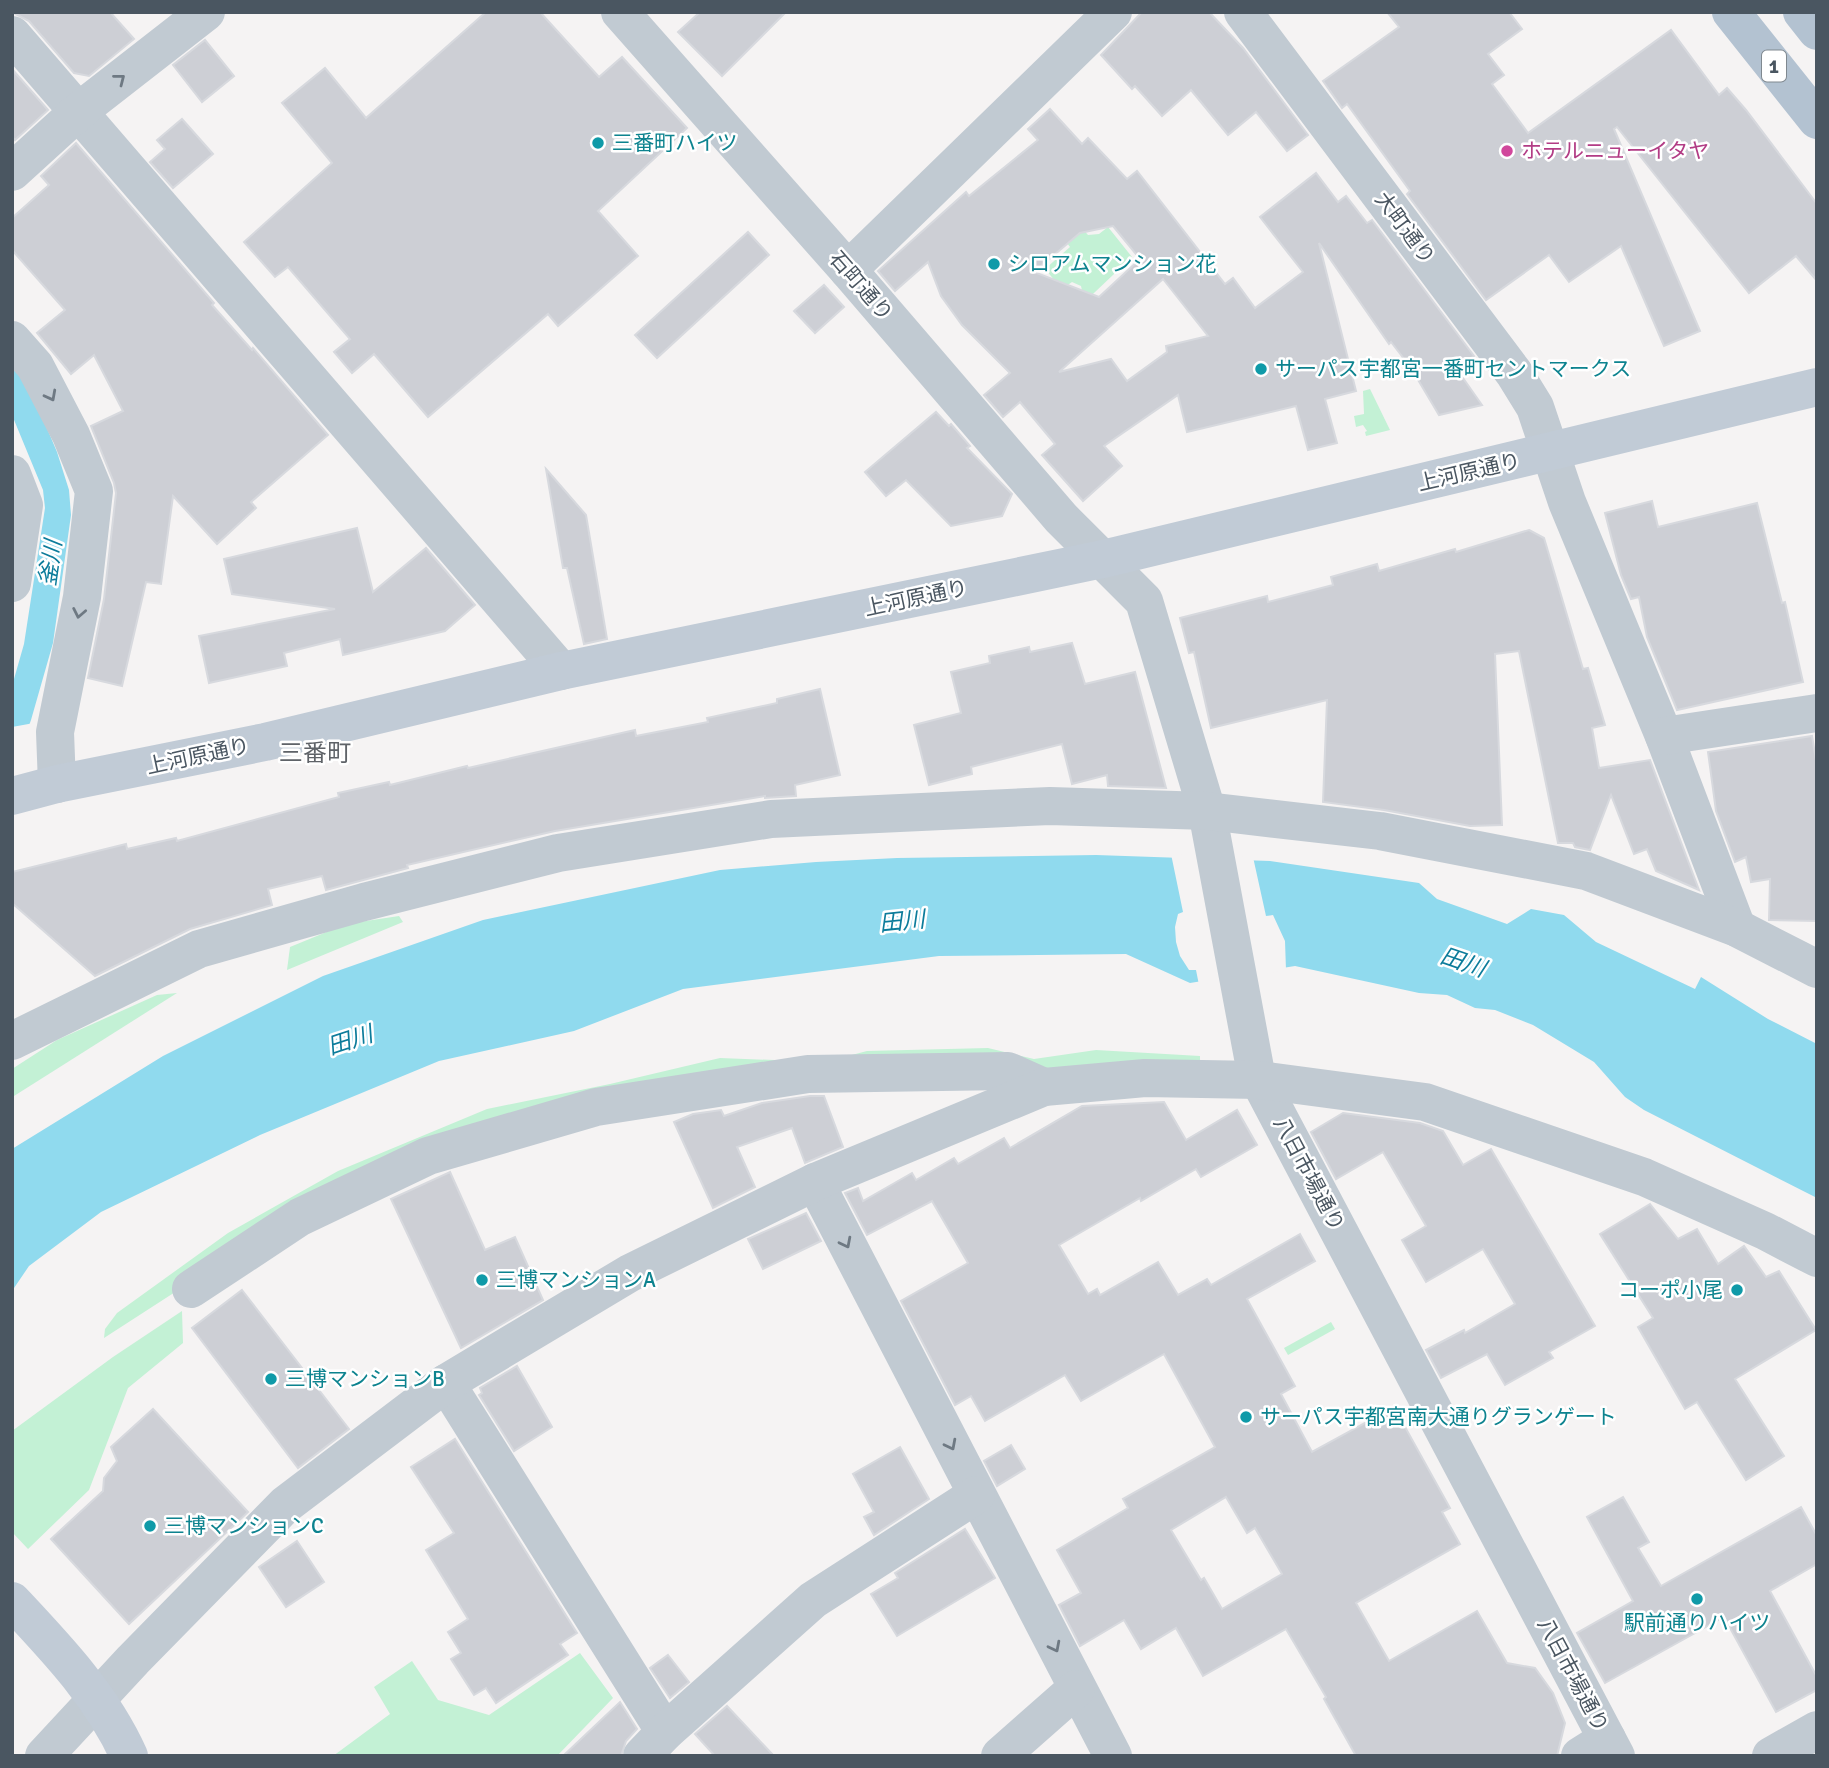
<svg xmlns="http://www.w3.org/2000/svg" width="1829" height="1768" font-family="Signika,'Noto Sans JP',sans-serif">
<rect width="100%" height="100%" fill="#f5f3f3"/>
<g fill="#c3f1d5">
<path d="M1079,225L1088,235L1099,234L1108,227L1132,257L1076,310L1083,295L1081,286L1072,282L1062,289L1045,269L1070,247L1064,239Z"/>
<path d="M1370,389L1390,430L1366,436L1365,432L1367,431L1363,425L1356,427L1354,416L1364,414L1363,391Z"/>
<path d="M399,916L403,922L287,970L290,947L346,924Z"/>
<path d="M177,993L14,1096L12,1097V1069L57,1040L157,995Z"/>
<path d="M988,1048L1034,1059L1096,1050L1200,1056V1073L730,1082L299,1212L104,1338L105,1329L117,1313L228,1233L338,1171L487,1109L610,1084L720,1058L825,1062L867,1051Z"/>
<path d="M182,1311L183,1343L128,1388L89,1490L28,1549L12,1532V1431L113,1357Z"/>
<path d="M1331,1322L1335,1329L1288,1355L1284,1348Z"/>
<path d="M580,1653L613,1698L557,1756H333L390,1714L374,1687L412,1661L438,1700L489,1715Z"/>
</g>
<g fill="#90daee">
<path d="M12,362L30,388L57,452L69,490L71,515L53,643L31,720L12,773V686L24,644L45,508L43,490L12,415Z"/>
<path d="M1096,855L1270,861L1419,883L1437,899L1507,924L1531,909L1564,915L1596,942L1695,989L1701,977L1768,1019L1817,1044V1198L1644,1110L1625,1097L1594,1062L1533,1025L1495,1010L1475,1008L1447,995L1419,993L1295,966L1190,983L1126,954L939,956L683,989L574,1031L439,1061L260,1135L101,1212L29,1266L12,1291V1149L163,1056L323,976L483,920L720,870L816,862L897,858Z"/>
</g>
<g fill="#f5f3f3">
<path d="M34,723L16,775L12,777V727Z"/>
<path d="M1171,854L1253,857L1266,916L1273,915L1285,941L1286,970L1199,985L1196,970H1189L1180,956L1176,942L1175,927L1178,914L1183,912Z"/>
</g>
<g fill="#cdcfd5" stroke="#d7d9de" stroke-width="2" fill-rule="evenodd">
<path d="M12,12H110L134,39L89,76L74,73L29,21Z"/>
<path d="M486,12H540L599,77L622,57L687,128L598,211L638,256L558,326L548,314L428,417L374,354L352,373L334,352L350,339L288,267L275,277L244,242L332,163L282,103L325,68L366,118Z"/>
<path d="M700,12H786L722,76L678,32Z"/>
<path d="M1142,12H1209L1243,48L1308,135L1287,151L1256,112L1228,135L1191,90L1162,116L1135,86L1132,89L1101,55Z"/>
<path d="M1387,12H1509L1522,29L1488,54L1504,75L1492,84L1528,133L1671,30L1719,95L1727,88L1746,110L1817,204V281L1796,256L1749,293L1617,127L1614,129L1700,331L1664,346L1621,246L1569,282L1549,255L1486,300L1407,194L1410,191L1347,104L1342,108L1323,81L1399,27Z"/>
<path d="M205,40L234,76L202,102L173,65Z"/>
<path d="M12,69L48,110L15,140L12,136Z"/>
<path d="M1050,109L1082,144L1088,138L1127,179L1137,171L1225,284L1233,278L1255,308L1303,272L1260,217L1316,173L1338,202L1346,196L1367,223L1372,220L1474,356L1456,368L1482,405L1439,415L1411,368L1391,342L1389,344L1319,243L1356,391L1325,399L1337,443L1308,450L1296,406L1187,432L1178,395L1104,446L1122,466L1083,501L1042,455L1055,444L1020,402L1003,417L984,395L1010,373L962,325L941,296L928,262L895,291L878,271L966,192L969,196L1038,140L1028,129ZM1113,226L1140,259L1099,297L1034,272L1080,233ZM1163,279L1208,336L1166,346L1167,352L1127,381L1111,359L1059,372Z"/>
<path d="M182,119L213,154L173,188L150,162L165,149L157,140Z"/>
<path d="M76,143L214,303L212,305L252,350L253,348L328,435L251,502L256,508L217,544L173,496L161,584L146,582L122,686L88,678L104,599L116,493L114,483L91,426L123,411L94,355L71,374L37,333L65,310L12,250V218L49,185L41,176Z"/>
<path d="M748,232L769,255L657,358L635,335Z"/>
<path d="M824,285L844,307L815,333L794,311Z"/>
<path d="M936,412L949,426L951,424L970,446L967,448L1012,494L1002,516L951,526L906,480L886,496L865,472Z"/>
<path d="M546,469L586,515L607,639L584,644L567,568H563Z"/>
<path d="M1652,501L1658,527L1757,503L1782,603L1785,602L1803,682L1677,710L1647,637L1639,597L1631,599L1621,575L1605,513Z"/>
<path d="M357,528L373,592L426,548L475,605L445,631L343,655L340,639L284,653L287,666L209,683L199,636L335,609L232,594L224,559Z"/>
<path d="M1529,530L1544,538L1583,669L1588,668L1605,725L1592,728L1599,768L1650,760L1699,890L1656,871L1647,849L1634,854L1611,795L1590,850L1575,847L1573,843H1558L1519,651L1495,654L1502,825L1470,826L1384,810L1323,802L1327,700L1211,728L1194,652L1189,653L1180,618L1267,596L1268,602L1333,585L1331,577L1377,564L1379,571L1455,549L1456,552Z"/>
<path d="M1072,643L1085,684L1135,672L1166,788L1108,786L1107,775L1072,784L1062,744L971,767L972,774L929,785L914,725L961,713L951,672L990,663L989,656L1029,647L1030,652Z"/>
<path d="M820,689L840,775L795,785L796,796L765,798V796L555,831L407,865L408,868L326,890L322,876L268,889L272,905L190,929L95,976L12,903V872L126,844L127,849L176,838L177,841L339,797L338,793L389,782L390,785L467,766L468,768L635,730L636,736L708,722L707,718L777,703V699Z"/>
<path d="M1812,736L1817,766V921L1769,920L1770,879L1751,882L1746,857L1735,862L1716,811L1708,752Z"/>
<path d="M810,1096H824L843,1147L805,1163L792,1128L737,1147L755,1187L713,1208L674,1122L693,1114L721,1110L724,1116L762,1103Z"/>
<path d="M1164,1102L1186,1140L1237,1110L1257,1145L1201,1177L1196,1169L1141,1201L1140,1198L1059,1245L1088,1294L1097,1289L1100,1295L1158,1262L1178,1295L1207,1279L1211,1285L1300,1234L1315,1261L1247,1299L1295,1386L1281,1394L1312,1452L1394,1407L1450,1508L1442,1512L1460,1544L1356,1603L1389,1661L1477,1611L1507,1663L1535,1668L1553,1693L1565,1723L1557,1756H1356L1324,1699L1326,1697L1286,1629L1203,1676L1176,1628L1141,1649L1124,1620L1080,1646L1059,1605L1081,1593L1057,1550L1128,1508L1123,1499L1215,1447L1164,1354L1081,1401L1065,1375L985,1421L971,1396L955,1405L901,1301L968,1263L932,1201L867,1235L845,1193L858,1188L863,1201L912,1173L916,1180L954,1158L958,1164L1004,1138L1010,1148L1082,1106ZM1226,1497L1247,1533L1255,1528L1282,1574L1222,1609L1204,1578L1201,1580L1171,1530Z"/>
<path d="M1343,1113L1420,1123L1443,1131L1463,1165L1491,1149L1595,1326L1549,1352L1553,1358L1505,1385L1487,1354L1441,1378L1426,1350L1464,1330L1465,1333L1515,1304L1483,1249L1426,1282L1402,1240L1426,1226L1383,1152L1336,1179L1311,1132Z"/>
<path d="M450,1172L485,1250L515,1237L543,1300L461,1348L391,1199Z"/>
<path d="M1650,1204L1678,1239L1697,1229L1718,1264L1744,1246L1766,1277L1779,1271L1816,1330L1735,1379L1784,1456L1746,1480L1697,1402L1685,1409L1638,1327L1653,1318L1600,1234Z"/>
<path d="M806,1213L821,1241L763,1269L748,1239Z"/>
<path d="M242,1290L349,1429L298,1468L192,1328Z"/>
<path d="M517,1366L552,1427L514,1451L479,1395L482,1393L480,1388Z"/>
<path d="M153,1409L248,1512L129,1624L51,1539L103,1491L104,1478L117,1461L111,1447Z"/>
<path d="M455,1439L577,1633L560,1644L568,1655L496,1703L486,1688L474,1695L451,1659L461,1653L448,1632L468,1619L426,1550L454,1533L411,1467Z"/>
<path d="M1011,1445L1025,1469L997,1486L984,1461Z"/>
<path d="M900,1447L929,1499L874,1535L864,1517L874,1512L853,1474Z"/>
<path d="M1623,1497L1649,1542L1638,1548L1661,1586L1801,1507L1817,1536V1564L1770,1591L1817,1677V1690L1776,1712L1724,1617L1605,1683L1577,1633L1633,1601L1587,1517Z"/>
<path d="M965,1529L995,1578L897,1636L871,1594L898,1578L895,1573Z"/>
<path d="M297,1541L324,1582L286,1607L259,1567Z"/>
<path d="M668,1655L689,1682L670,1698L650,1668Z"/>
<path d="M620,1702L637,1729L626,1741L621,1756H563Z"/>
<path d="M727,1706L774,1756H715L695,1734Z"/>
</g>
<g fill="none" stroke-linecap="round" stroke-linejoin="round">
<g stroke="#c1cad2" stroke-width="38">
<path d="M620,12L848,270L1061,518L1144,601L1207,811L1255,1068L1259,1080L1616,1756"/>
<path d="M1243,12L1514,373L1535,407L1567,502L1664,736L1737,928"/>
<path d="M12,35L561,671"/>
<path d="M12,172L79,111L206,12"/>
<path d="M848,270L1113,12"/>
<path d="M12,340L35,366L71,435L94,491L82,597L55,732L57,784"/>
<path d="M12,474L24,505L12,583"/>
<path d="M1664,736L1817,713"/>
<path d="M12,1041L199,949L364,902L558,853L771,819L1050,806L1207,811L1380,831L1586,871L1737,928L1817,969"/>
<path d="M815,1182L1113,1756"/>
<path d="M191,1289L300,1217L428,1156L596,1107L808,1074L1008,1071L1044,1087"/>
<path d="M446,1383L665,1732"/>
<path d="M44,1756L133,1660L285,1505L446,1383L630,1273L815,1182L1044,1087L1145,1078L1259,1080L1425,1102L1644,1177L1765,1231L1817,1258"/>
<path d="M642,1756L665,1732L813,1600L976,1495"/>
<path d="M1000,1756L1076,1689"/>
<path d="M1580,1756L1607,1739"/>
<path d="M1771,1756L1817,1730"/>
</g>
<g stroke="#c1cbd6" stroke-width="38">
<path d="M12,796L57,784L265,742L561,671L1103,559L1817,387"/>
<path d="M12,1601C57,1649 102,1696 129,1756"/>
</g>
<g stroke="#b3c2d1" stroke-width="38">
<path d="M1731,12L1817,120"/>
<path d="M1802,12L1817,31"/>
</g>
</g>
<defs><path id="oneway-chevron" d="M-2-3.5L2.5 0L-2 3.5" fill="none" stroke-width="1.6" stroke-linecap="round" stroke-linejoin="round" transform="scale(1.75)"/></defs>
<g stroke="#6e7983">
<use href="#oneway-chevron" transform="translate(120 79) rotate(-38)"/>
<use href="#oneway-chevron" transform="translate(51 396) rotate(62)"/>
<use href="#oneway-chevron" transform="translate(79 613) rotate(101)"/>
<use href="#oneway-chevron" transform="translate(846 1243) rotate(63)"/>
<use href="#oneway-chevron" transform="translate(951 1445) rotate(63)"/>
<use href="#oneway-chevron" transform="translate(1055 1647) rotate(63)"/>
</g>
<g fill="#0f9aa8" stroke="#fff" stroke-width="2.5">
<circle cx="598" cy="143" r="7"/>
<circle cx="994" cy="264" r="7"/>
<circle cx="1261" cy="369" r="7"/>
<circle cx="482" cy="1280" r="7"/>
<circle cx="1737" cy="1290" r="7"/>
<circle cx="271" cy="1379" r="7"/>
<circle cx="1246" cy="1417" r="7"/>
<circle cx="150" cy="1526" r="7"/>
<circle cx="1697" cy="1599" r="7"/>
</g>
<circle fill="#d1479c" stroke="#fff" stroke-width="2.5" cx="1507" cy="151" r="7"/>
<g text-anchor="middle" stroke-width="5" stroke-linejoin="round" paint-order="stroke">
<rect fill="#fff" stroke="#808990" stroke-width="2" x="1762" y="50.5" width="24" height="31" rx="5"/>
<g font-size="19" font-weight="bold" fill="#4a5661">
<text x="1774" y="73">1</text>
</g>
<g font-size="21" fill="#0d838f" stroke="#fff" text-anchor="start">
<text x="612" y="150">三番町ハイツ</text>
<text x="1008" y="271">シロアムマンション花</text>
<text x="1275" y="376">サーパス宇都宮一番町セントマークス</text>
<text x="496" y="1287">三博マンションA</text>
<text x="1723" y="1297" text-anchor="end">コーポ小尾</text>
<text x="285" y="1386">三博マンションB</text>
<text x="1260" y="1424">サーパス宇都宮南大通りグランゲート</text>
<text x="164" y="1533">三博マンションC</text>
<text x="1697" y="1630" text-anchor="middle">駅前通りハイツ</text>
</g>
<g font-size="21" fill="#b23c85" stroke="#fff" text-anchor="start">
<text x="1521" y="158">ホテルニューイタヤ</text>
</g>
<g font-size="21" fill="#4a5661" stroke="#fff">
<text transform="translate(1405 228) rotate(53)" y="7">大町通り</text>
<text transform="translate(861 286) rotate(49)" y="7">石町通り</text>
<text transform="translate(1469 472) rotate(-13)" y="7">上河原通り</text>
<text transform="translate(916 598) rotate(-12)" y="7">上河原通り</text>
<text transform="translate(198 756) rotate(-12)" y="7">上河原通り</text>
<text transform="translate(1309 1174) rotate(62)" y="7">八日市場通り</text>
<text transform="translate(1573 1675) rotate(62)" y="7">八日市場通り</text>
</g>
<g font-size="23" font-style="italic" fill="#0c7c9b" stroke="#fff">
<text transform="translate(50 563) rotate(-82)" y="8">釜川</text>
<text transform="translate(902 921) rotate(-6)" y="8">田川</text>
<text transform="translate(1463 962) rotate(19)" y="8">田川</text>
<text transform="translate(350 1040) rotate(-18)" y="8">田川</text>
</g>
<g font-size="24" fill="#5f6368" stroke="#fff">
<text x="315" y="761">三番町</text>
</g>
</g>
<rect width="1829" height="1768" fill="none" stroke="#4a5661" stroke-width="28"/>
</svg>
